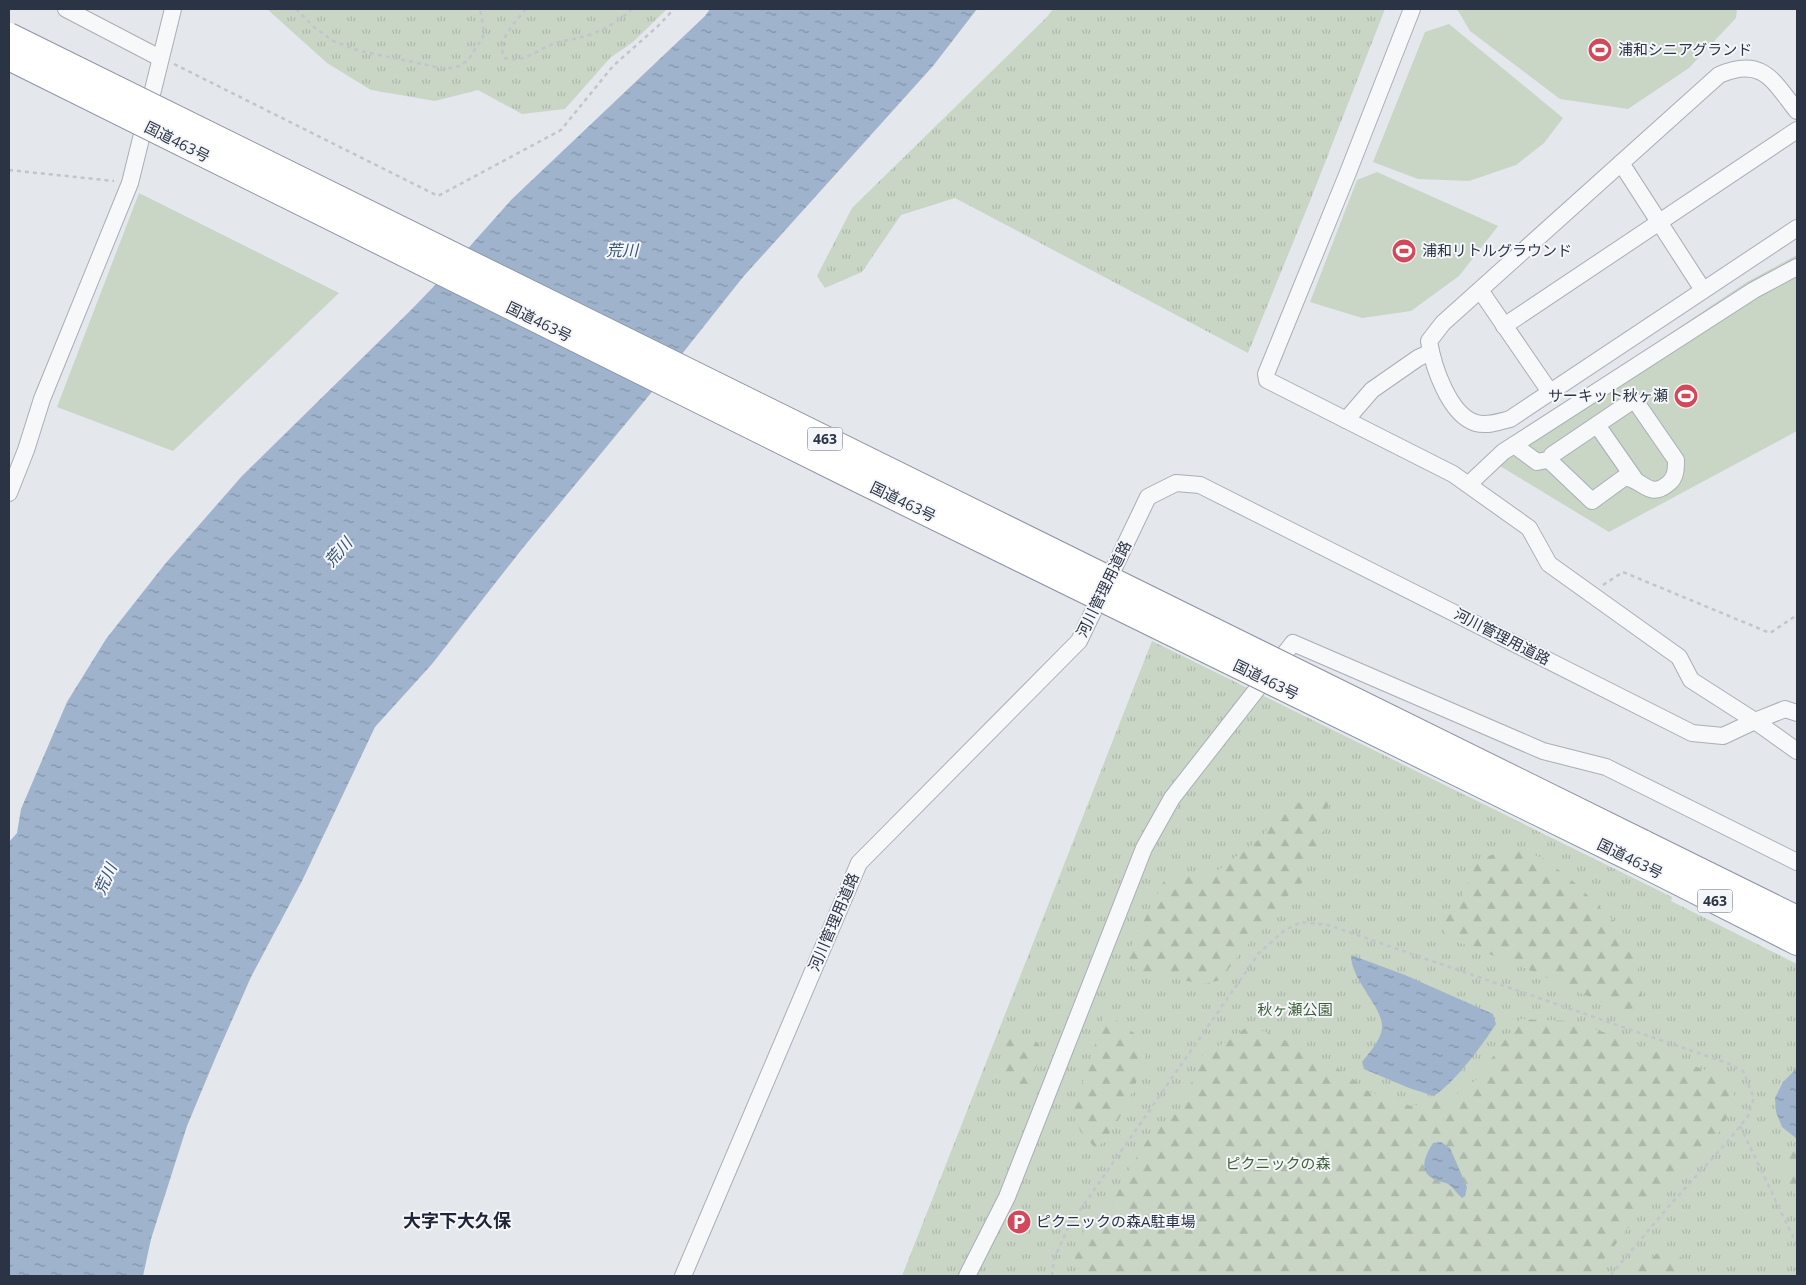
<svg xmlns="http://www.w3.org/2000/svg" width="1806" height="1285" font-family="'Open Sans','Noto Sans JP',sans-serif">
<defs>
<pattern id="grass-tufts" width="24" height="20" patternUnits="userSpaceOnUse" patternTransform="scale(1.25)"><rect width="24" height="20" fill="#c9d6c5"/><path d="M3 7l-1-3M5 7V3M7 7l1-3M15 17l-1-3M17 17v-4M19 17l1-3" fill="none" stroke="#adb8ab"/></pattern>
<pattern id="forest-firs" width="22" height="20" patternUnits="userSpaceOnUse" patternTransform="scale(1.25)"><rect width="22" height="20" fill="#c9d6c5"/><path d="M5 1l3.5 6h-7zM16 11l3.5 6h-7z" fill="#adb8ab"/></pattern>
<pattern id="water-ripples" width="26" height="14" patternUnits="userSpaceOnUse" patternTransform="scale(1.25)"><rect width="26" height="14" fill="#9fb4cc"/><path d="M2 4q2-2 4 0t4 0M15 11q2-2 4 0t4 0" fill="none" stroke="#8293a7"/></pattern>
</defs>
<rect width="100%" height="100%" fill="#e4e7ec"/>
<g fill="url(#grass-tufts)">
<path d="M267,9H667L633,42L610,58L565,109L522,114L478,90L435,101L371,90L327,63Z"/>
<path d="M1053,9H1385L1310,201L1248,353L955,198L901,215L862,272L825,288L817,276L852,208L1047,17Z"/>
<path d="M1152,641L1672,897L1671,901L1797,964V1276H902Z"/>
</g>
<g fill="url(#forest-firs)">
<path d="M1329,801L1322,839L1305,865L1302,883L1281,902L1253,939L1239,954L1221,980L1203,984L1135,971L1127,954L1164,881L1183,872L1213,874L1261,838L1275,818L1292,803Z"/>
<path d="M1511,846L1545,859L1575,883L1621,928L1637,963L1643,1007L1623,1010L1592,998L1518,965L1450,939L1440,926L1460,901L1476,862Z"/>
<path d="M1105,1012L1134,1033L1146,1055C1135,1087 1121,1125 1096,1149L1080,1131L1072,1105L1086,1074Z"/>
<path d="M1520,1019L1572,1021L1634,1043L1720,1076L1736,1098L1721,1130L1640,1213L1591,1276H1077L1074,1253L1089,1219L1108,1218L1120,1184L1153,1131L1178,1112L1195,1075L1203,1054L1228,1041L1248,1026L1272,1034L1312,1053L1349,1076L1368,1091L1411,1106L1452,1098L1476,1080Z"/>
<path d="M1014,1033L1031,1035L1043,1051L1026,1092L1017,1094L1009,1081L1004,1066L1006,1044Z"/>
<path d="M1797,1148V1199L1787,1178L1781,1156L1788,1149Z"/>
<path d="M1665,1249L1677,1251L1692,1276H1629L1640,1265Z"/>
</g>
<g fill="#c9d6c5">
<path d="M1457,9H1737L1736,18L1689,68L1628,109L1560,99L1470,31Z"/>
<path d="M1449,24L1563,118L1544,143L1516,165L1469,181L1418,179L1373,162L1425,32Z"/>
<path d="M1377,172L1498,226L1459,276L1411,311L1362,318L1310,302L1357,180Z"/>
<path d="M139,193L339,293L173,451L57,407Z"/>
<path d="M1797,255V431L1609,532L1485,457L1747,282Z"/>
</g>
<g fill="url(#water-ripples)">
<path d="M710,9H977L933,66L743,277L651,393L522,549L432,664L375,727L302,881L251,977L217,1054L187,1126L151,1239L143,1276H9V842L17,833L21,809L67,702L106,639L165,564L242,476L410,311L439,281L511,200L705,16Z"/>
<path d="M1351,955L1405,975L1493,1014L1496,1024C1481,1047 1456,1081 1434,1096L1409,1088L1364,1069L1362,1062C1369,1053 1380,1041 1382,1029C1384,1007 1351,981 1351,955Z"/>
<path d="M1797,1068V1139L1782,1127L1776,1112L1775,1098L1783,1082Z"/>
<path d="M1441,1142L1450,1148L1467,1187L1465,1196L1462,1198C1457,1194 1453,1187 1448,1184C1444,1182 1440,1182 1436,1180C1417,1172 1425,1156 1433,1143Z"/>
</g>
<g fill="none" stroke-linecap="round" stroke-linejoin="round">
<defs>
<g id="minor">
<path d="M66,9L160,58"/>
<path d="M1412,9L1347,175L1266,374L1267,380L1453,474L1529,528L1549,564L1679,657L1691,680L1755,721L1797,751"/>
<path d="M1797,111C1773,81 1763,56 1719,75L1443,323L1429,341C1433,366 1449,415 1476,423C1487,426 1499,422 1510,419L1797,228"/>
<path d="M1621,163L1703,290"/>
<path d="M1480,290L1550,392"/>
<path d="M1504,326L1797,130"/>
<path d="M1636,402L1676,460C1676,469 1676,477 1669,483C1649,500 1644,480 1625,477L1592,501L1551,462L1552,455L1629,403Z"/>
<path d="M1346,420L1372,390L1418,358L1431,352"/>
<path d="M1597,425L1634,478"/>
<path d="M1514,445L1537,462L1552,459"/>
<path d="M1469,484L1503,452L1754,290L1797,267"/>
<path d="M9,493L26,450L42,399L130,183L173,9"/>
<path d="M683,1276L859,863L1079,641L1148,497L1176,483L1200,485L1692,733L1723,736L1755,721L1785,709L1797,713"/>
<path d="M967,1276L1007,1197L1144,848L1172,798L1293,643L1543,751L1606,767L1797,862"/>
</g>
<g id="highway">
<path d="M1643,842L1797,918"/>
<path d="M1633,860L1797,943"/>
</g>
</defs>
<use href="#minor" stroke="#a9aeb7" stroke-width="18"/>
<use href="#highway" stroke="#8b94a3" stroke-width="26"/>
<g stroke="#c2c5cb" stroke-width="2.5" stroke-dasharray="4 4" stroke-linecap="butt">
<path d="M296,9L314,27L333,41L360,51L446,69L460,66L468,60L483,37L484,31L480,9"/>
<path d="M526,9C517,20 494,43 505,58C524,64 539,48 556,43C564,40 573,40 582,37C600,33 619,21 632,9"/>
<path d="M174,64L438,196L561,130L613,66L658,26L674,9"/>
<path d="M9,170L114,181"/>
<path d="M1603,585L1623,572L1770,633L1797,615"/>
<path d="M1740,1126L1797,1245"/>
<path d="M1052,1276L1054,1259L1069,1226L1259,953L1285,930L1302,922L1328,925L1727,1063L1743,1071L1754,1098L1748,1116L1729,1140L1669,1206L1610,1276"/>
</g>
<use href="#minor" stroke="#f7f8fa" stroke-width="16"/>
<use href="#highway" stroke="#fff" stroke-width="24"/>
<defs>
<g id="highway-bridge">
<path d="M9,35L1643,842"/>
<path d="M9,58L854,478L1633,860"/>
</g>
</defs>
<use href="#highway-bridge" stroke="#8b94a3" stroke-width="26" stroke-linecap="butt"/>
<use href="#highway-bridge" stroke="#fff" stroke-width="24"/>
</g>
<defs>
<symbol id="stadium-disc" viewBox="-11 -11 22 22"><circle r="9.5" fill="#d1495b" stroke="#f4f6f9"/><path d="M0-5a6.5 5 0 1 0 0 10a6.5 5 0 1 0 0-10ZM-3.5-1.8h7v3.6h-7Z" fill="#fff"/></symbol>
<symbol id="parking-disc" viewBox="-11 -11 22 22"><circle r="9.5" fill="#d1495b" stroke="#f4f6f9"/><path d="M-3.5-5.5H1a3.5 3.5 0 0 1 0 7H-1V5.5H-3.5ZM-1-3.4V-.6H.8a1.4 1.4 0 0 0 0-2.8Z" fill="#fff"/></symbol>
</defs>
<g fill-rule="evenodd">
<use href="#stadium-disc" x="1586" y="36" width="28" height="28"/>
<use href="#stadium-disc" x="1390" y="237" width="28" height="28"/>
<use href="#stadium-disc" x="1672" y="382" width="28" height="28"/>
<use href="#parking-disc" x="1005" y="1208" width="28" height="28"/>
</g>
<g text-anchor="middle" stroke-width="4" stroke-linejoin="round" paint-order="stroke">
<g fill="#f4f6f9" stroke="#676e7b" stroke-width="1">
<rect x="807.5" y="427.5" width="35" height="23" rx="4"/>
<rect x="1697.5" y="889.5" width="35" height="23" rx="4"/>
</g>
<g font-size="14" font-weight="bold" fill="#2b3445">
<text x="825" y="444">463</text>
<text x="1715" y="906">463</text>
</g>
<g font-size="15" fill="#2b3445" stroke="#f4f6f9" text-anchor="start">
<text x="1618" y="55">浦和シニアグランド</text>
<text x="1422" y="256">浦和リトルグラウンド</text>
<text x="1668" y="401" text-anchor="end">サーキット秋ヶ瀬</text>
<text x="1036" y="1227">ピクニックの森A駐車場</text>
</g>
<g font-size="15" fill="#2b3445" stroke="#f4f6f9">
<text transform="translate(177 142) rotate(27)" y="5">国道463号</text>
<text transform="translate(539 322) rotate(26)" y="5">国道463号</text>
<text transform="translate(903 502) rotate(26)" y="5">国道463号</text>
<text transform="translate(1104 589) rotate(-64)" y="5">河川管理用道路</text>
<text transform="translate(1502 637) rotate(27)" y="5">河川管理用道路</text>
<text transform="translate(1266 680) rotate(26)" y="5">国道463号</text>
<text transform="translate(1630 859) rotate(26)" y="5">国道463号</text>
<text transform="translate(834 922) rotate(-67)" y="5">河川管理用道路</text>
</g>
<g font-size="15" fill="#3f6138" stroke="#f4f6f9">
<text x="1295" y="1015">秋ヶ瀬公園</text>
<text x="1278" y="1169">ピクニックの森</text>
</g>
<g font-size="16" font-style="italic" fill="#34527a" stroke="#f4f6f9">
<text x="622" y="256">荒川</text>
<text transform="translate(338 552) rotate(-49)" y="6">荒川</text>
<text transform="translate(105 879) rotate(-66)" y="6">荒川</text>
</g>
<g font-size="18" font-weight="bold" fill="#1d2536" stroke="#f4f6f9">
<text x="457" y="1227">大字下大久保</text>
</g>
</g>
<rect width="1806" height="1285" fill="none" stroke="#2b3445" stroke-width="20"/>
</svg>
